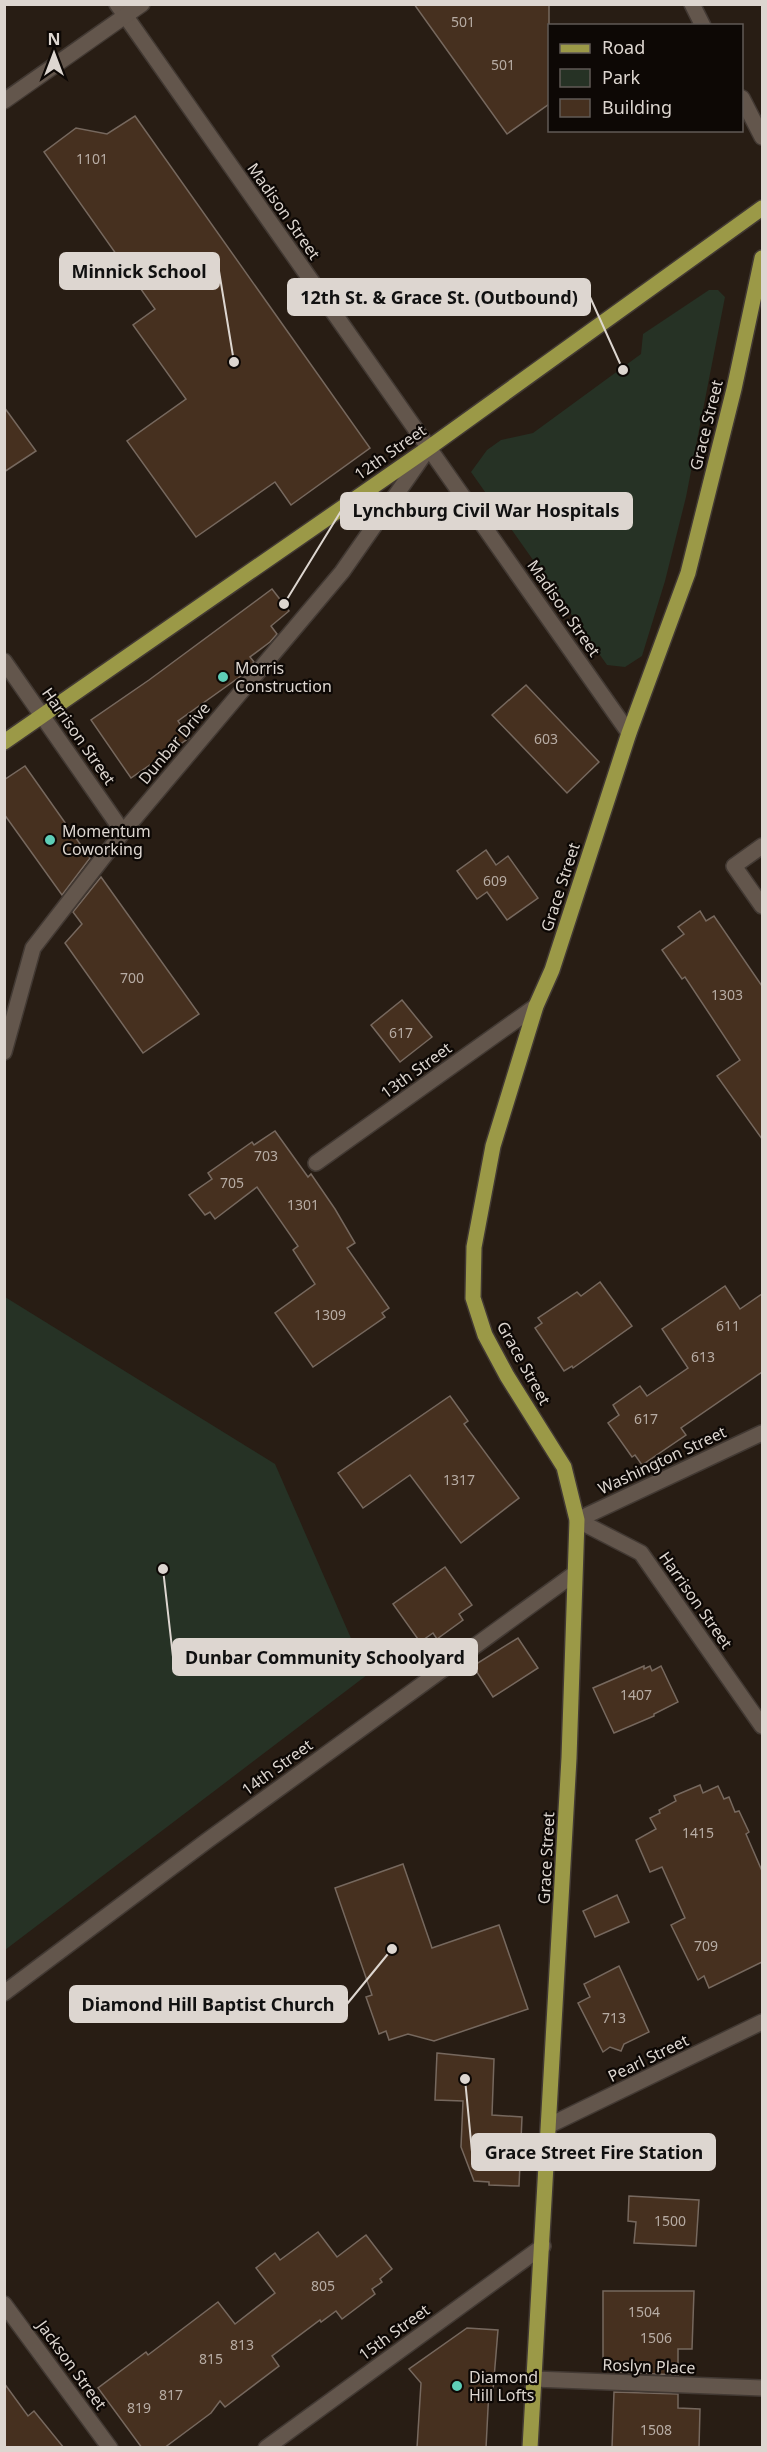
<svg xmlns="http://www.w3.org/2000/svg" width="767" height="2452" font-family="'Noto Sans',sans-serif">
<rect width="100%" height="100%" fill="#281d14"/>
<g fill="#263225">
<path d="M709,290H718L725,297L686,497L665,581L642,656L625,667L607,665L471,472L487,450L501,440L533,433L641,354L643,334Z"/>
<path d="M5,1297L275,1464L367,1675L5,1950Z"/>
</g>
<g fill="#46301f" stroke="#76685e" stroke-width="1.5">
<path d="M414,4H549V104L507,134Z"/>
<path d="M135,116L370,448L291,505L275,482L196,537L127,441L186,399L133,325L155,309L44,152L76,128L107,134Z"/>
<path d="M4,407L36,451L4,472Z"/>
<path d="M272,589L289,611L271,626L277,634L270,642L250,657L254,662L241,676L178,721L189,738L131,778L91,720L149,680Z"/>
<path d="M526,685L599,762L567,793L492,715Z"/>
<path d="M25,766L90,858L62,895L4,814V780Z"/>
<path d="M486,850L496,865L508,856L538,898L507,920L487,892L477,899L457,871Z"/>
<path d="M101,877L199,1014L143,1053L65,943L82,924L73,912Z"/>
<path d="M700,911L706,921L714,916L762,986V1139L717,1076L740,1060L685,977L682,979L662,950L684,934L678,927Z"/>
<path d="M402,1000L432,1037L400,1062L371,1025Z"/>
<path d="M275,1131L308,1177L311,1174L335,1209L355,1243L347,1248L389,1308L382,1313L385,1317L313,1367L275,1313L315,1284L293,1250L298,1246L257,1187L215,1219L210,1212L205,1215L189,1195L212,1179L208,1173L252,1142L254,1145Z"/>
<path d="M600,1282L632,1326L573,1368L572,1366L564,1371L535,1328L542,1323L538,1318L577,1292L581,1296Z"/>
<path d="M725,1286L740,1309L762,1294V1372L681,1428L686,1435L642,1465L635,1455L632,1457L608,1423L619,1415L613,1405L640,1386L647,1396L688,1368L662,1329Z"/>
<path d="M450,1396L468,1421L464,1424L519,1498L461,1543L410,1475L363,1508L338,1473Z"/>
<path d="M445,1567L472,1605L459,1614L463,1620L437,1639L433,1633L420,1642L393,1604Z"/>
<path d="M518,1638L538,1668L493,1697L473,1666Z"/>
<path d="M644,1666V1669L650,1666L652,1671L661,1666L678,1702L654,1714V1716L614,1733L593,1688Z"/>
<path d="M700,1785L703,1793L718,1786L724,1799L729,1797L735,1812L739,1811L749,1832L746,1834L762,1871V1962L709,1988L704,1976L698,1980L671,1925L685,1918L662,1867L650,1872L636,1840L656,1829L650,1818L660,1813L659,1810L676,1801L674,1796Z"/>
<path d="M403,1864L432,1948L499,1925L528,2009L434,2041L408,2034L389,2040L386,2031L379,2034L366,1997L372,1995L335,1888Z"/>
<path d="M617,1895L629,1922L595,1937L583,1911Z"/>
<path d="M619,1966L649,2032L624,2044L621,2051L610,2047L603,2052L578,2003L590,1997L584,1984Z"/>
<path d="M437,2053L494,2059L492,2115L522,2117L519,2186L489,2185V2182L474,2181L461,2147L463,2101L435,2100Z"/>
<path d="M629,2196L699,2200L696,2246L634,2243L636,2222L628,2221Z"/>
<path d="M318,2232L337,2257L366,2235L392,2269L380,2279L382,2282L372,2289L375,2294L342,2319L336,2311L321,2322L320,2320L272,2356L279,2366L225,2407L220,2401L211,2413L164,2448H142L98,2388L146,2352L148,2355L218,2302L235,2324L275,2293L256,2268L275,2253L280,2260Z"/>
<path d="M603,2291H694L692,2349H678V2375L615,2372L616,2364H608V2358H603Z"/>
<path d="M467,2328L498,2330L493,2390L489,2389L486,2448H417L421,2383L409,2369Z"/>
<path d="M4,2383L28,2416L34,2411L64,2448H4Z"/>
<path d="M614,2392L678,2394V2408L700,2409L699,2448H612Z"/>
</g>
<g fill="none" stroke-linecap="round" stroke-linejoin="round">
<defs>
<g id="minor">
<path d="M117,4L629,733"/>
<path d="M692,4L703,26"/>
<path d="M742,98L762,137"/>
<path d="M4,101L142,4"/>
<path d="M4,661L123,832"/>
<path d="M762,846L734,866L762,906"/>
<path d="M4,1052L33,948L123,832L342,572L428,449"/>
<path d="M316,1163L536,1006"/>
<path d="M577,1520L641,1553L762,1726"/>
<path d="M577,1520L762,1433"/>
<path d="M4,1993L208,1840L574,1574"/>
<path d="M550,2125L762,2022"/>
<path d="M4,2304L110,2448"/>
<path d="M534,2379L762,2388"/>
<path d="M266,2448L543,2246"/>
</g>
<g id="major">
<path d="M4,742L430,447L762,208"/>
<path d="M530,2448L569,1758L577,1520L564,1467L507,1376L485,1335L473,1298L474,1247L493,1146L536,1006L552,970L629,733L688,573L734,389L762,258"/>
</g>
</defs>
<use href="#minor" stroke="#423933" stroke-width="18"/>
<use href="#major" stroke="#423933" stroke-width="18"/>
<use href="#minor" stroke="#63564c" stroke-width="15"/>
<use href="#major" stroke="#9b9947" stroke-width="15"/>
</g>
<g fill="#5eceb7" stroke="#0d0805" stroke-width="2">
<circle cx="223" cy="677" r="6"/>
<circle cx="50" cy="840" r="6"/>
<circle cx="457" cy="2386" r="6"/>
</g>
<g text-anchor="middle" stroke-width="4.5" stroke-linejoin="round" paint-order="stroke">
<g font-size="14" fill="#b7aca4">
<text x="463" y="27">501</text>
<text x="503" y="70">501</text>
<text x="92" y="164">1101</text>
<text x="546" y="744">603</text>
<text x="495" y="886">609</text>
<text x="132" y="983">700</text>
<text x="727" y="1000">1303</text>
<text x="401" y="1038">617</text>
<text x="266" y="1161">703</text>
<text x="232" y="1188">705</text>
<text x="303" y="1210">1301</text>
<text x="330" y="1320">1309</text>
<text x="728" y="1331">611</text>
<text x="703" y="1362">613</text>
<text x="646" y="1424">617</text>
<text x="459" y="1485">1317</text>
<text x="636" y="1700">1407</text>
<text x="698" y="1838">1415</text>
<text x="706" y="1951">709</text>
<text x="614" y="2023">713</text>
<text x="670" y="2226">1500</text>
<text x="323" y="2291">805</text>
<text x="644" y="2317">1504</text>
<text x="656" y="2343">1506</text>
<text x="242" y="2350">813</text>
<text x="211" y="2364">815</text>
<text x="171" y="2400">817</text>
<text x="139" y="2413">819</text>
<text x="656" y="2435">1508</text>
</g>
<g font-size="16" fill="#ddd6d0" stroke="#0d0805">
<text transform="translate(284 211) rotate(55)" y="6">Madison Street</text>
<text transform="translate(706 425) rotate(-76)" y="6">Grace Street</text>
<text transform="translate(390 452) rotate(-35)" y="6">12th Street</text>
<text transform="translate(564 608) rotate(55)" y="6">Madison Street</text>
<text transform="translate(79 736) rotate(55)" y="6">Harrison Street</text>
<text transform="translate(174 743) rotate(-50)" y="6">Dunbar Drive</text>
<text transform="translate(560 887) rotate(-72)" y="6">Grace Street</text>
<text transform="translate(416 1070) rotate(-36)" y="6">13th Street</text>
<text transform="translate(524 1363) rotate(61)" y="6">Grace Street</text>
<text transform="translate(662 1460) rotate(-25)" y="6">Washington Street</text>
<text transform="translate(696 1600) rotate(55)" y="6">Harrison Street</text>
<text transform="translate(277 1767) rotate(-36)" y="6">14th Street</text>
<text transform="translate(546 1858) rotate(-87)" y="6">Grace Street</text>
<text transform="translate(648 2058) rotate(-26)" y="6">Pearl Street</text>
<text transform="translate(394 2332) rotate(-36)" y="6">15th Street</text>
<text transform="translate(72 2365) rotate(54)" y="6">Jackson Street</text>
<text transform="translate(649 2366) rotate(2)" y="6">Roslyn Place</text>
</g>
<g font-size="16" fill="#ddd6d0" stroke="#0d0805" text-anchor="start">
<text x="235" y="674">Morris<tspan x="235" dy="18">Construction</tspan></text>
<text x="62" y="837">Momentum<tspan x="62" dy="18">Coworking</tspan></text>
<text x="469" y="2383">Diamond<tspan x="469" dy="18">Hill Lofts</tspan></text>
</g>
</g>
<path fill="none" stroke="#ddd6d0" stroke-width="2" d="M234 362L219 271M623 370L590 297M284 604L341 511M163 1569L173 1657M392 1949L347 2004M465 2079L472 2152"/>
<g fill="#ddd6d0" stroke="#0d0805" stroke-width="2">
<circle cx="234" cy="362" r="6"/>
<circle cx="623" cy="370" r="6"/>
<circle cx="284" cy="604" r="6"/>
<circle cx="163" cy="1569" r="6"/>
<circle cx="392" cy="1949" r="6"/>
<circle cx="465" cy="2079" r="6"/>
</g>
<g fill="#ddd6d0" stroke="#ddd6d0" stroke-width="2">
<rect x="60" y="253" width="159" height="36" rx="6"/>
<rect x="288" y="279" width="302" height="36" rx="6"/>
<rect x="341" y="493" width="291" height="36" rx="6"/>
<rect x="173" y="1639" width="304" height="36" rx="6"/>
<rect x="70" y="1986" width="277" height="36" rx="6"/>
<rect x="472" y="2134" width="243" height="36" rx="6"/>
</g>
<g font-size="18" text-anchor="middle" font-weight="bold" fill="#111">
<text x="139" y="278">Minnick School</text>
<text x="439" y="304">12th St. &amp; Grace St. (Outbound)</text>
<text x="486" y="517">Lynchburg Civil War Hospitals</text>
<text x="325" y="1664">Dunbar Community Schoolyard</text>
<text x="208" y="2011">Diamond Hill Baptist Church</text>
<text x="594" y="2159">Grace Street Fire Station</text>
</g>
<rect width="767" height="2452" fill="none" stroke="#ddd6d0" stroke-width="12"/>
<rect x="548" y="24" width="195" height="108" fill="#0d0805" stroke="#605a56" stroke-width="1.5"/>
<rect x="560" y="44" width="30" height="9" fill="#9b9947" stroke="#605a56" stroke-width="1.5"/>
<text x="602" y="54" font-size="18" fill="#ddd6d0">Road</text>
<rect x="560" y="69" width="30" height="18" fill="#263225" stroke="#605a56" stroke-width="1.5"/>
<text x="602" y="84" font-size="18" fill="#ddd6d0">Park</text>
<rect x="560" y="99" width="30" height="18" fill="#46301f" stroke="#605a56" stroke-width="1.5"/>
<text x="602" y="114" font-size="18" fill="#ddd6d0">Building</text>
<g transform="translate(54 54)" stroke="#0d0805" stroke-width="4.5" paint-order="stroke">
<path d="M0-4.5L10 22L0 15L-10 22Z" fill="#ddd6d0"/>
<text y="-9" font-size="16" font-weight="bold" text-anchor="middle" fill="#ddd6d0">N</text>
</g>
</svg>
